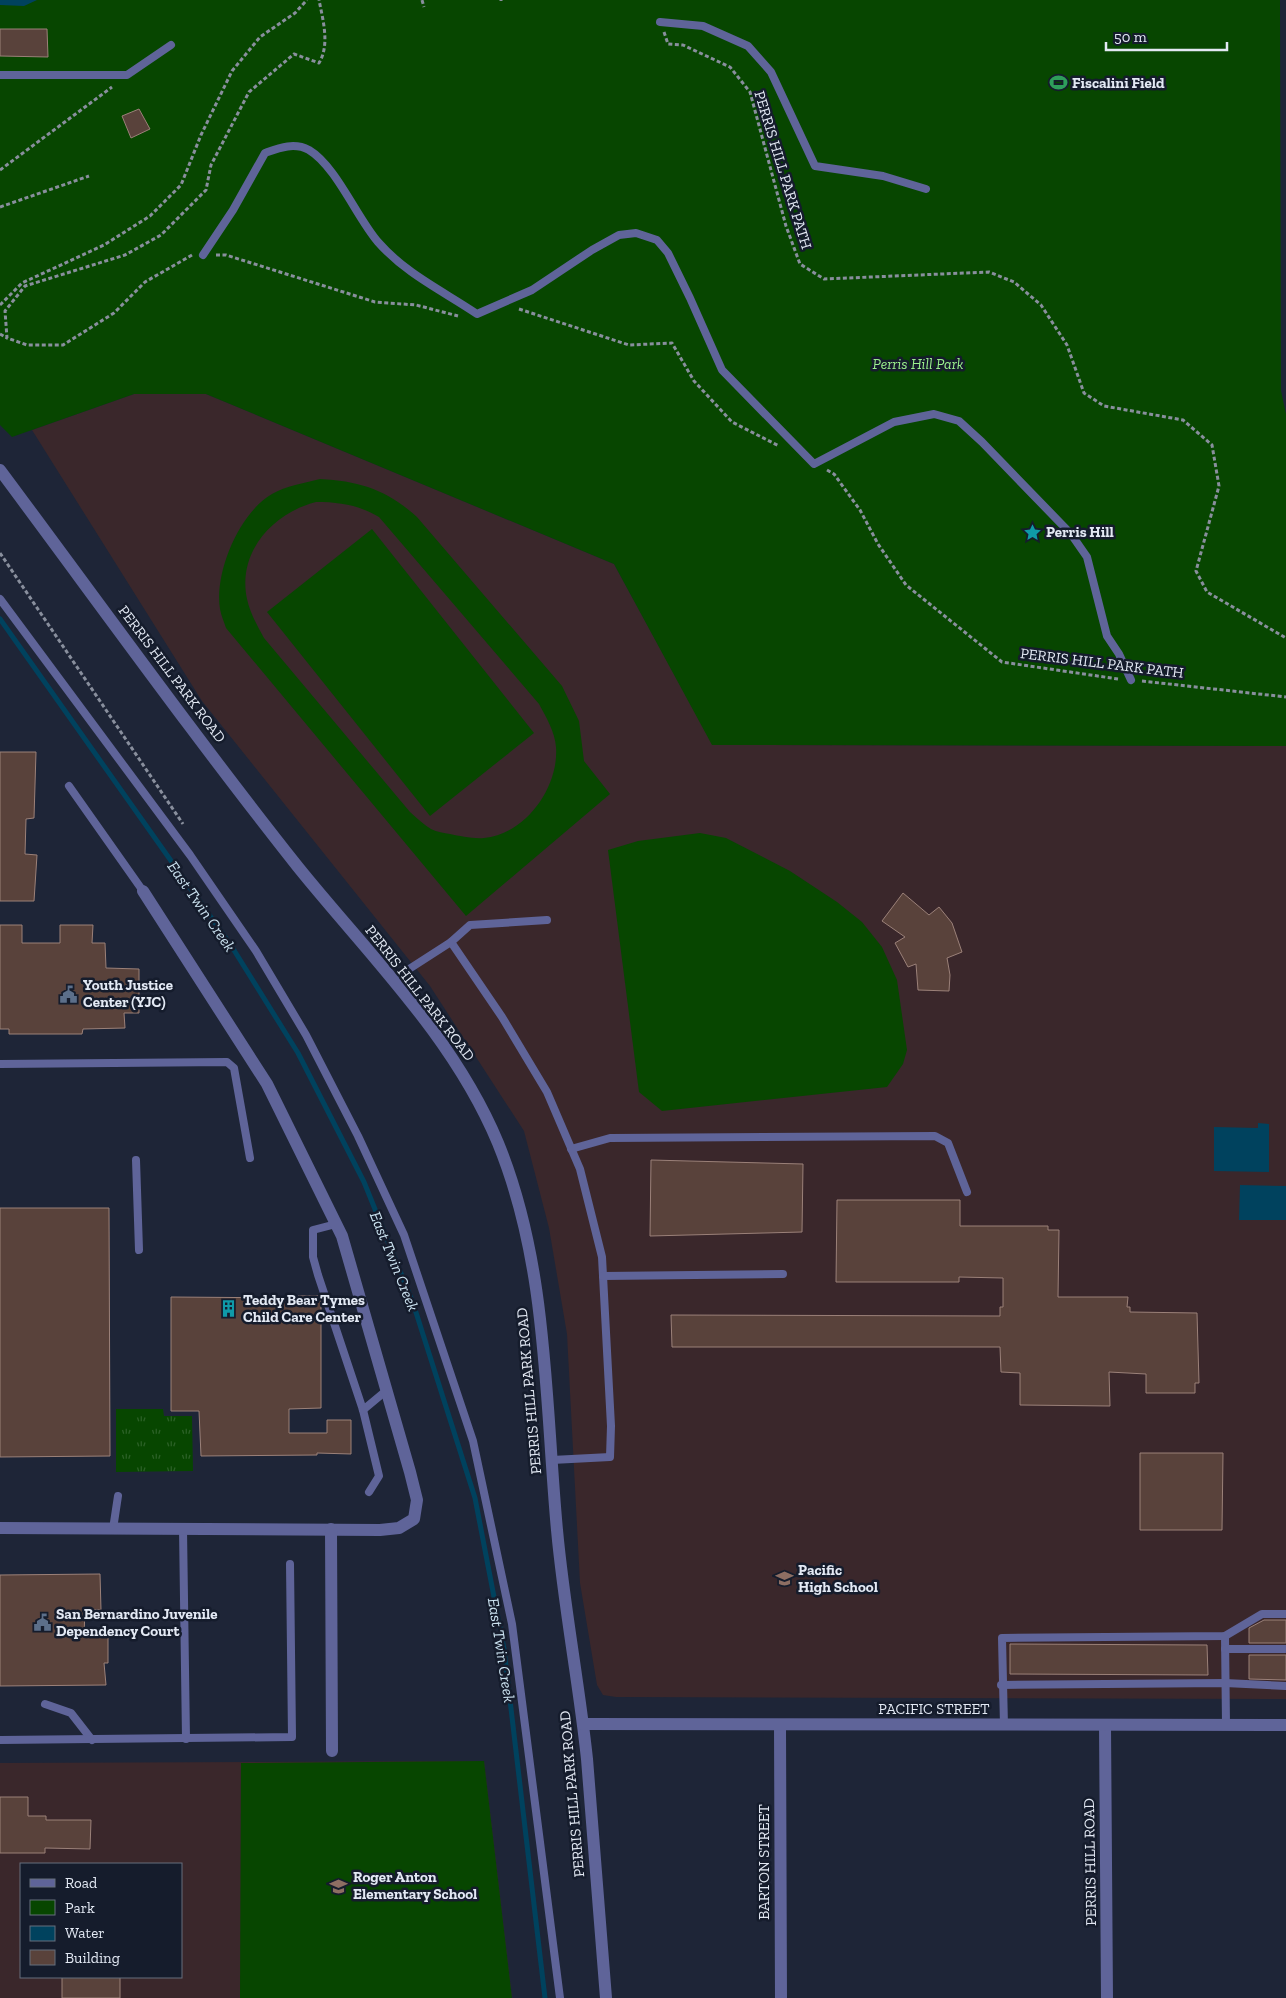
<svg xmlns="http://www.w3.org/2000/svg" width="1286" height="1998" font-family="'Zilla Slab',serif">
<defs>
<pattern id="grass-tufts" width="24" height="20" patternUnits="userSpaceOnUse" patternTransform="scale(1.25)"><rect width="24" height="20" fill="#074600"/><path d="M3 7l-1-3M5 7V3M7 7l1-3M15 17l-1-3M17 17v-4M19 17l1-3" fill="none" stroke="#2b6126"/></pattern>
</defs>
<rect width="100%" height="100%" fill="#1e2537"/>
<g fill="#3a272b" fill-rule="evenodd">
<path d="M134,394H206L614,564L713,745L1286,746V1699L616,1697L603,1695L597,1685L580,1583L567,1334L549,1228L524,1131L430,986L202,701L32,430Z"/>
<path d="M484,1761L512,1998H0V1763ZM21,1864H181V1977H21Z"/>
</g>
<path fill="url(#grass-tufts)" d="M116,1409H163L164,1416H192L193,1471L116,1472Z"/>
<g fill="#074600" fill-rule="evenodd">
<path d="M0,0H1280L1281,391L1286,414V746L712,745L614,564L206,394H134L12,437L0,425Z"/>
<path d="M320,479C360,481 387,490 417,517L562,686L579,721L584,761L610,794L466,916L226,628C224,622 221,615 220,609C214,573 239,513 272,494C286,486 304,483 320,479ZM316,502C340,502 358,505 379,517L539,704C546,717 555,732 556,747C559,787 526,834 484,838C473,839 460,836 450,834C444,833 437,832 431,829C424,825 417,818 410,812L264,638C257,625 250,613 247,599C237,552 273,513 316,502Z"/>
<path d="M372,529L534,733L430,816L267,612Z"/>
<path d="M700,833L726,838L790,871L837,902L862,922L882,947L897,980L907,1050L903,1064L887,1087L662,1111L639,1092L608,850L638,841Z"/>
<path d="M484,1761L512,1998H240L241,1763Z"/>
</g>
<g fill="#00425e">
<path d="M0,0H37L24,6L0,5Z"/>
<path d="M1258,1123L1269,1124V1172L1214,1171V1127L1258,1128Z"/>
<path d="M1240,1185L1286,1186V1220H1239Z"/>
</g>
<g fill="none" stroke-linecap="round" stroke-linejoin="round">
<path stroke="#00425e" stroke-width="5" d="M0,619L232,947L298,1053L364,1182L413,1303L475,1498L504,1649L545,1998"/>
</g>
<g fill="#59423b" stroke="#9b8179">
<path d="M0,29H47L48,57L0,56Z"/>
<path d="M139,109L150,129L131,138L122,116Z"/>
<path d="M0,752H36L34,818L26,819L25,854L37,855L34,901H0Z"/>
<path d="M903,893L929,915L939,907L952,923L962,952L947,958L950,975L949,991L918,990L916,964L908,967L895,943L905,937L882,921Z"/>
<path d="M0,925H22V943H60V925H93L92,943H105L106,968L139,969V1013H124L125,1028L83,1029L82,1034H9V1029H0Z"/>
<path d="M651,1160L803,1164L802,1232L650,1236Z"/>
<path d="M837,1200H960V1226H1048V1230H1059L1058,1297H1128L1127,1307H1130V1312L1197,1313L1199,1383H1195V1393H1146V1374L1109,1372L1110,1406L1020,1405V1373L1001,1372L1000,1347H672L671,1315L1000,1316V1307H1003V1278L959,1277V1282H836Z"/>
<path d="M0,1208H109L110,1456L0,1457Z"/>
<path d="M298,1296H319L321,1301V1408L289,1409V1433H327V1420H351V1454L317,1453V1455L201,1456L199,1411H171V1297L298,1298Z"/>
<path d="M1140,1453H1223L1222,1530H1140Z"/>
<path d="M100,1574L101,1610L85,1609L84,1636H108V1663H104L106,1685L0,1686V1575Z"/>
<path d="M1264,1620H1286V1643H1249V1628Z"/>
<path d="M1010,1644L1207,1645L1208,1675L1010,1674Z"/>
<path d="M1249,1655H1286V1680L1249,1679Z"/>
<path d="M0,1797H28V1816H46V1820H91L90,1849L45,1848V1853H0Z"/>
<rect x="62" y="1977" width="58" height="21"/>
</g>
<g fill="none" stroke-linecap="round" stroke-linejoin="round">
<g stroke="#898f9d" stroke-width="3" stroke-dasharray="4 2.5" stroke-linecap="butt">
<path d="M422,0L424,7"/>
<path d="M501,0V1"/>
<path d="M664,32L668,44L683,45L730,67L750,92L786,226L800,264L824,279L989,272L1014,282L1041,305L1067,345L1084,393L1104,406L1183,420L1212,445L1219,486L1196,571L1207,592L1286,638"/>
<path d="M0,170L112,87"/>
<path d="M0,207L89,176"/>
<path d="M192,255L145,282L114,313L63,345H27L7,338L5,311L25,286L125,255L161,235L206,190L211,165L249,92L294,54L319,63C330,45 323,20 319,0"/>
<path d="M216,255H226L375,302L416,305L458,316"/>
<path d="M0,305L22,283L104,245L150,216L181,185L201,135L232,71L260,37L295,13L307,0"/>
<path d="M519,309L629,345L672,343L694,381L732,422L779,446"/>
<path d="M0,334L7,338"/>
<path d="M827,470L834,474L860,510L878,544L906,585L1002,662L1118,679"/>
<path d="M0,553L183,824"/>
<path d="M1142,681L1286,697"/>
</g>
<g stroke="#5f6499" stroke-width="8">
<path d="M660,22L703,26L748,46L771,72L815,166L883,176L926,189"/>
<path d="M0,75H127L171,45"/>
<path d="M203,255L233,210L265,153C279,148 294,142 309,150C336,166 357,218 378,242C406,274 443,291 477,314L532,290L592,250L619,235L636,233L657,240L668,253L690,298L722,370L814,464L894,422L934,414L959,421L982,442L1071,534L1087,557L1107,636L1119,654L1131,680"/>
<path d="M0,599L190,855L256,951L306,1035L358,1136L404,1235L473,1441L512,1624L560,1998"/>
<path d="M69,786L143,891"/>
<path d="M451,942L502,1017L547,1092L580,1169L602,1257L611,1426L610,1457L552,1460"/>
<path d="M392,980L451,942L470,925L547,920"/>
<path d="M0,1064L227,1062L234,1068L250,1158"/>
<path d="M571,1149L610,1138L935,1136L948,1143L967,1192"/>
<path d="M136,1160L139,1250"/>
<path d="M336,1224L313,1230V1257L318,1275L363,1410L379,1476L369,1492"/>
<path d="M603,1276L783,1274"/>
<path d="M363,1410L387,1390"/>
<path d="M113,1529L118,1496"/>
<path d="M183,1529L186,1739"/>
<path d="M1225,1636L1226,1725"/>
<path d="M1225,1649H1286"/>
<path d="M1001,1685L1225,1683L1286,1686"/>
<path d="M45,1704L71,1713L92,1740"/>
<path d="M1004,1726L1002,1638L1225,1636L1262,1614H1286"/>
<path d="M0,1740L292,1737L290,1564"/>
</g>
<g stroke="#5f6499" stroke-width="12">
<path d="M0,1528L380,1530L399,1528L414,1519L417,1500L410,1472L342,1236L267,1084L143,891"/>
<path d="M331,1529L332,1751"/>
<path d="M780,1725L781,1998"/>
<path d="M1105,1726L1107,1998"/>
</g>
<g stroke="#5f6499" stroke-width="12">
<path d="M0,470C99,603 195,737 298,867C369,955 454,1037 498,1143C548,1265 545,1400 557,1530C564,1607 579,1683 587,1759C594,1839 599,1918 606,1998"/>
<path d="M583,1724L1286,1725"/>
</g>
</g>
<defs>
<symbol id="stadium-bare" viewBox="-9 -9 18 18"><path d="M0-5a6.5 5 0 1 0 0 10a6.5 5 0 1 0 0-10ZM-3.5-1.8h7v3.6h-7Z" fill="#2e9e5b" stroke="#151c2c" stroke-width="2.5" paint-order="stroke"/></symbol>
<symbol id="sight-bare" viewBox="-9 -9 18 18"><path d="M0-6L1.8-2.2L6-1.7L2.9 1.2L3.7 5.4L0 3.3L-3.7 5.4L-2.9 1.2L-6-1.7L-1.8-2.2Z" fill="#0f9aa8" stroke="#151c2c" stroke-width="2.5" paint-order="stroke"/></symbol>
<symbol id="civic-bare" viewBox="-9 -9 18 18"><path d="M-.6-6.5H3V-4.5H.6V-3L4-1V1h2V6H-6V1h2V-1L-.6-3ZM-1.2 2.5V6h2.4V2.5Z" fill="#5c6f8a" stroke="#151c2c" stroke-width="2.5" paint-order="stroke"/></symbol>
<symbol id="building-bare" viewBox="-9 -9 18 18"><path d="M-4-6H4V6H1V3H-1V6H-4ZM-2.5-4.3h1.7v1.8h-1.7ZM.8-4.3h1.7v1.8H.8ZM-2.5-1h1.7V.8h-1.7ZM.8-1h1.7V.8H.8Z" fill="#0f9aa8" stroke="#151c2c" stroke-width="2.5" paint-order="stroke"/></symbol>
<symbol id="school-bare" viewBox="-9 -9 18 18"><path d="M0-5L7-2L0 1L-7-2ZM-4 1L0 2.5L4 1V4Q0 6-4 4Z" fill="#8d6e63" stroke="#151c2c" stroke-width="2.5" paint-order="stroke"/></symbol>
</defs>
<g fill-rule="evenodd">
<use href="#stadium-bare" x="1046" y="70" width="25" height="25"/>
<use href="#sight-bare" x="1020" y="520" width="25" height="25"/>
<use href="#civic-bare" x="56" y="982" width="25" height="25"/>
<use href="#building-bare" x="216" y="1296" width="25" height="25"/>
<use href="#school-bare" x="772" y="1566" width="25" height="25"/>
<use href="#civic-bare" x="30" y="1610" width="25" height="25"/>
<use href="#school-bare" x="326" y="1874" width="25" height="25"/>
</g>
<g text-anchor="middle" stroke-width="5" stroke-linejoin="round" paint-order="stroke">
<g font-size="15" font-weight="bold" fill="#e3e9f4" stroke="#151c2c" text-anchor="start">
<text x="1072" y="88">Fiscalini Field</text>
<text x="1046" y="537">Perris Hill</text>
<text x="83" y="990">Youth Justice<tspan x="83" dy="17">Center (YJC)</tspan></text>
<text x="243" y="1305">Teddy Bear Tymes<tspan x="243" dy="17">Child Care Center</tspan></text>
<text x="798" y="1575">Pacific<tspan x="798" dy="17">High School</tspan></text>
<text x="56" y="1619">San Bernardino Juvenile<tspan x="56" dy="17">Dependency Court</tspan></text>
<text x="353" y="1882">Roger Anton<tspan x="353" dy="17">Elementary School</tspan></text>
</g>
<g font-size="15" fill="#e3e9f4" stroke="#151c2c">
<text transform="translate(783 170) rotate(73)" y="5">PERRIS HILL PARK PATH</text>
<text transform="translate(1102 663) rotate(7)" y="5">PERRIS HILL PARK PATH</text>
<text transform="translate(172 674) rotate(53)" y="5">PERRIS HILL PARK ROAD</text>
<text transform="translate(420 993) rotate(52)" y="5">PERRIS HILL PARK ROAD</text>
<text transform="translate(529 1391) rotate(-95)" y="5">PERRIS HILL PARK ROAD</text>
<text x="934" y="1714">PACIFIC STREET</text>
<text transform="translate(572 1794) rotate(-95)" y="5">PERRIS HILL PARK ROAD</text>
<text transform="translate(764 1862) rotate(-90)" y="5">BARTON STREET</text>
<text transform="translate(1090 1862) rotate(-91)" y="5">PERRIS HILL ROAD</text>
</g>
<g font-size="15" font-style="italic" fill="#9bf18d" stroke="#151c2c">
<text x="918" y="369">Perris Hill Park</text>
</g>
<g font-size="16" font-style="italic" fill="#cce3f1" stroke="#151c2c">
<text transform="translate(202 906) rotate(55)" y="6">East Twin Creek</text>
<text transform="translate(395 1261) rotate(68)" y="6">East Twin Creek</text>
<text transform="translate(502 1650) rotate(81)" y="6">East Twin Creek</text>
</g>
</g>
<rect x="20" y="1863" width="162" height="115" fill="#151c2c" stroke="#676e7c"/>
<rect x="30" y="1879" width="25" height="8" fill="#5f6499" stroke="#676e7c"/>
<text x="65" y="1888" font-size="15" fill="#e3e9f4">Road</text>
<rect x="30" y="1900" width="25" height="15" fill="#074600" stroke="#676e7c"/>
<text x="65" y="1913" font-size="15" fill="#e3e9f4">Park</text>
<rect x="30" y="1926" width="25" height="15" fill="#00425e" stroke="#676e7c"/>
<text x="65" y="1938" font-size="15" fill="#e3e9f4">Water</text>
<rect x="30" y="1950" width="25" height="15" fill="#59423b" stroke="#676e7c"/>
<text x="65" y="1963" font-size="15" fill="#e3e9f4">Building</text>
<path d="M1106 42v8h121v-8" fill="none" stroke="#e3e9f4" stroke-width="2.5"/>
<text x="1114" y="42" font-size="15" fill="#e3e9f4" stroke="#151c2c" stroke-width="4" paint-order="stroke">50 m</text>
</svg>
